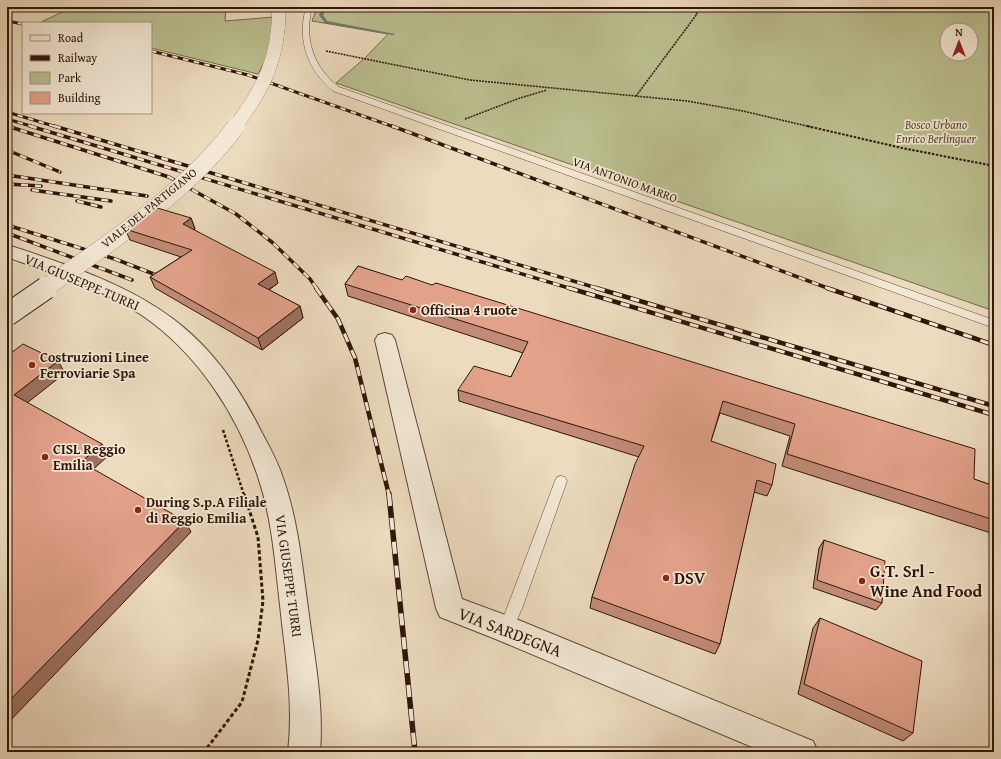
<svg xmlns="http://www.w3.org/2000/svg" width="1001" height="759" font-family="'Gentium Book Plus',serif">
<rect width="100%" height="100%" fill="#ecdbbe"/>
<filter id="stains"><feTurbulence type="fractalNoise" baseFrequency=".005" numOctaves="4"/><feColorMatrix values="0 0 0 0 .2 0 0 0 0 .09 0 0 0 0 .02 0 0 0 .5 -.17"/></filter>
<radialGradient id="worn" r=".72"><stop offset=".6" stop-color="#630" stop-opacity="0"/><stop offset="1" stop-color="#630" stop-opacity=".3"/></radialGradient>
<g fill="#bbbf8f" stroke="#766a4c" fill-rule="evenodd">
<path d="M73,7H226L225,21L274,17L270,52L258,74L151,48V23L41,22Z"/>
<path d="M317,7H994V311L336,83L365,58L388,34L312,21ZM947,30H971V54H947Z"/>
</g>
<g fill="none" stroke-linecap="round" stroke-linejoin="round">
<path fill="#6f796c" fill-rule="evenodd" d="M323,7H327L323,15L327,21L395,34L393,35L325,23L319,15Z"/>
<defs>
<g id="lane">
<path d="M306,7H312C304,39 313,67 339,87L994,320V328L333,91C307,69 297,40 306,7Z"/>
<path d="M561,476L565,477L567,481L523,606L511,634L506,636L501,634L499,629L555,481L557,477Z"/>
</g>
<g id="street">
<path d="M7,245C28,251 49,259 69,266C163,300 216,340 261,431C269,446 278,462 283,478C298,520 302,565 308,608C314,656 324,703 320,752H288C294,702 285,654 280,605C275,562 272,518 258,477C238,415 197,353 143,316C102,288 53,274 7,257Z"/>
<path d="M385,333L392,335L395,340L462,599L516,619L813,741L818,752H764L498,640L440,617L436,608L375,340L378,335Z"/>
</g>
</defs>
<use href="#lane" stroke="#5f4736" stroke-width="1"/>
<use href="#street" stroke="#5f4736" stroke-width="2"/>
<g stroke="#301609" stroke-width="1.5" stroke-dasharray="2 1" stroke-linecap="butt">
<path d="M326,51L470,80L687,101L743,111L811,127"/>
<path d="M636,96L697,14L694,9L689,7"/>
<path d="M465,119L520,98L547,90"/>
</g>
<path stroke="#301609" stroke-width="2" stroke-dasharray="2.5 1.5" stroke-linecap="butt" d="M807,126L902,148L994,166"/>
<path stroke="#301609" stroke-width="2.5" stroke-dasharray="3 2" stroke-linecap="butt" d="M223,430L244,495"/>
<path stroke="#301609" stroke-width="3" stroke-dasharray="4 2.5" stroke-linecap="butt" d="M202,752L207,748L242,702L258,640L263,601L258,537L244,494"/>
<use href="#lane" fill="#f3e8d5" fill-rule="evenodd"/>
<use href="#street" fill="#f3e8d5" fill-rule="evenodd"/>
<defs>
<g id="rail-far3">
<path d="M7,21L23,24"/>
<path d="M151,51L248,75L394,127"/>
<path d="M7,112L57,127"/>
<path d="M7,119L34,127"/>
<path d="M7,126L10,127"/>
</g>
<g id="rail-far2">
<path d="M7,126L169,177L236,214L273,243L310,279L317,289"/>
<path d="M30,126L572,289"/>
<path d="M54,126L600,289"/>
<path d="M392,126L830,289"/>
<path d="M7,150L60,172"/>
<path d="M7,175L147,196"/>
<path d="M7,184L41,186"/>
<path d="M32,190L111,201"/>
<path d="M77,201L101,207"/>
<path d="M7,225L115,259L164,278"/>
<path d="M7,233L132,280"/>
</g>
<g id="rail-far1">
<path d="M316,288L338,319L355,358L389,495"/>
<path d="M569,288L994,415"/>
<path d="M596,288L994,406"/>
<path d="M827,288L994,345"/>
</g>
<path id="rail" d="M389,494L415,752"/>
</defs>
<use href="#rail-far3" stroke="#301609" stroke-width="3"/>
<use href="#rail-far2" stroke="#301609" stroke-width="3.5"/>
<use href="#rail-far1" stroke="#301609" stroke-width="4.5"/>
<use href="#rail" stroke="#301609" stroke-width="5.5"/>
<use href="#rail-far3" stroke="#f3e8d5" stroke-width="2" stroke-dasharray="5.5" stroke-linecap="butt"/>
<use href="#rail-far2" stroke="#f3e8d5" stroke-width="2.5" stroke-dasharray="7" stroke-linecap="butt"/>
<use href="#rail-far1" stroke="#f3e8d5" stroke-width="3" stroke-dasharray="9" stroke-linecap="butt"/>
<use href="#rail" stroke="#f3e8d5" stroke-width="4" stroke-dasharray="12" stroke-linecap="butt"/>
<defs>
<path id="secondary-bridge-far2" d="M235,127C265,86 279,58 279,7"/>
<path id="secondary-bridge-far1" d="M44,289C109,243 189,191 236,126"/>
<path id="secondary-bridge" d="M7,315L46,288"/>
</defs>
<use href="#secondary-bridge-far2" stroke="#301609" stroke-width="14" stroke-linecap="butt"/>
<use href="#secondary-bridge-far1" stroke="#301609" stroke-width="18" stroke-linecap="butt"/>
<use href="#secondary-bridge" stroke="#301609" stroke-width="24" stroke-linecap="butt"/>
<use href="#secondary-bridge-far2" stroke="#f3e8d5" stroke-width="14"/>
<use href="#secondary-bridge-far1" stroke="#f3e8d5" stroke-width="18"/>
<use href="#secondary-bridge" stroke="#f3e8d5" stroke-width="22"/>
</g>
<g fill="#c28b77" stroke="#301609">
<path d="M191,218L195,229L193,230L278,283L269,290L300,306L303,318L262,350L155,288L150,277L181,257L130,240L125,229Z"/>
<path d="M358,266L994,486V534L782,466L790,436L720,413L711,441L772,485L767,496L754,492L720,644L715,654L590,608L592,597L639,457L459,401L458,390L511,377L523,353L348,296L345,284Z"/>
<path d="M824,540L882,603L876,610L813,588L819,548Z"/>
<path d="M820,618L913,733L903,741L798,694L813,628Z"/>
</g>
<g fill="#9e7161" stroke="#301609">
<path d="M191,218L195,229L187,236L183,224Z"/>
<path d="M275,272L278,283L261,295L258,284Z"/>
<path d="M300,306L303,318L262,350L258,338Z"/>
<path d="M58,361L65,373L22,407L14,395Z"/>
<path d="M102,444L109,455L88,474L81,462Z"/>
<path d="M185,521L191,532L7,724V703Z"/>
</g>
<g fill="#e2a28a" stroke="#301609">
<path d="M154,207L191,218L183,224L275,272L258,284L300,306L258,338L150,277L192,250L125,229Z"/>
<path d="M358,266L402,280L406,276L432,285L436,283L975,449L974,479L994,486V520L787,454L795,424L723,401L711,441L776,464L772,485L757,480L720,644L592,597L635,464L644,446L458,390L474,366L511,377L528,342L345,284Z"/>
<path d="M23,344L58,361L14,395L102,444L81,462L185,521L7,703V356Z"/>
<path d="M824,540L885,561L882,603L817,580Z"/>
<path d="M820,618L922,661L913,733L804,684Z"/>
</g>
<g fill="#8f2418" stroke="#f3e8d5" stroke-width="1.5">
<circle cx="413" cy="310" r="4"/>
<circle cx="32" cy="365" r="4"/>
<circle cx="45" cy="457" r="4"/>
<circle cx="138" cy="510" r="4"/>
<circle cx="666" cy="578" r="4"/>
<circle cx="862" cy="581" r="4"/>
</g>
<g text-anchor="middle" stroke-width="3.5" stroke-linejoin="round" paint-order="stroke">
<g font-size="12" font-style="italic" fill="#5a4931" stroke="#f3e8d5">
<text x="936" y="129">Bosco Urbano<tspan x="936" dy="14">Enrico Berlinguer</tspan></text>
</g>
<g font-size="12" fill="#301609" stroke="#f3e8d5">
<text transform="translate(625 180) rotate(20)" y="4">VIA ANTONIO MARRO</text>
<text transform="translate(149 208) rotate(-39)" y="4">VIALE DEL PARTIGIANO</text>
</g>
<g font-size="14" fill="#301609" stroke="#f3e8d5">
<text transform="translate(82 282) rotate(23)" y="5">VIA GIUSEPPE TURRI</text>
<text transform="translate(289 576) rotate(82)" y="5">VIA GIUSEPPE TURRI</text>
</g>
<g font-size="14" font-weight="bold" fill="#301609" stroke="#f3e8d5" text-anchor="start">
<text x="421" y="315">Officina 4 ruote</text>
<text x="40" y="362">Costruzioni Linee<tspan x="40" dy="16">Ferroviarie Spa</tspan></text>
<text x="53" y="454">CISL Reggio<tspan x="53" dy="16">Emilia</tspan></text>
<text x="146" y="507">During S.p.A Filiale<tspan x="146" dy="16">di Reggio Emilia</tspan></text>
</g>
<g font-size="17" font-weight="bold" fill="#301609" stroke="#f3e8d5" text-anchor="start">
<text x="870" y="577">G.T. Srl -<tspan x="870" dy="20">Wine And Food</tspan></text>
<text x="674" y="584">DSV</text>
</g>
<g font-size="17" fill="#301609" stroke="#f3e8d5">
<text transform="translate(510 632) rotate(21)" y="6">VIA SARDEGNA</text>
</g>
</g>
<rect width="1001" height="759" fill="none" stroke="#ecdbbe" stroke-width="24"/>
<rect x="8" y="8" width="985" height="743" fill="none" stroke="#301609" stroke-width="2"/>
<rect x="12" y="12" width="977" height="735" fill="none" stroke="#301609"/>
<rect x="22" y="22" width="130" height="92" fill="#f3e8d5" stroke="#a59483"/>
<rect x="30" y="35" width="20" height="6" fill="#f3e8d5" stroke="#a59483"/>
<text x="58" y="42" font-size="12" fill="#301609">Road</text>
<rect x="30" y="55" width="20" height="6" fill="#301609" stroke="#a59483"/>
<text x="58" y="62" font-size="12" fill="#301609">Railway</text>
<rect x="30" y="72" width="20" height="12" fill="#bbbf8f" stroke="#a59483"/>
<text x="58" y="82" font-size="12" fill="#301609">Park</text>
<rect x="30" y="92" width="20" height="12" fill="#e2a28a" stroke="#a59483"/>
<text x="58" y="102" font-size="12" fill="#301609">Building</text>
<g transform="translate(959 42)"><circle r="19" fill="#f3e8d5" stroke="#a59483"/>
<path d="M0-3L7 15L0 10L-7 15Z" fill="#8f2418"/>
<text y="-6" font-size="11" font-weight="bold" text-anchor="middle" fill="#301609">N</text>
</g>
<rect width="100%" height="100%" filter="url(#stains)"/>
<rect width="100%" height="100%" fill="url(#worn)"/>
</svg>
